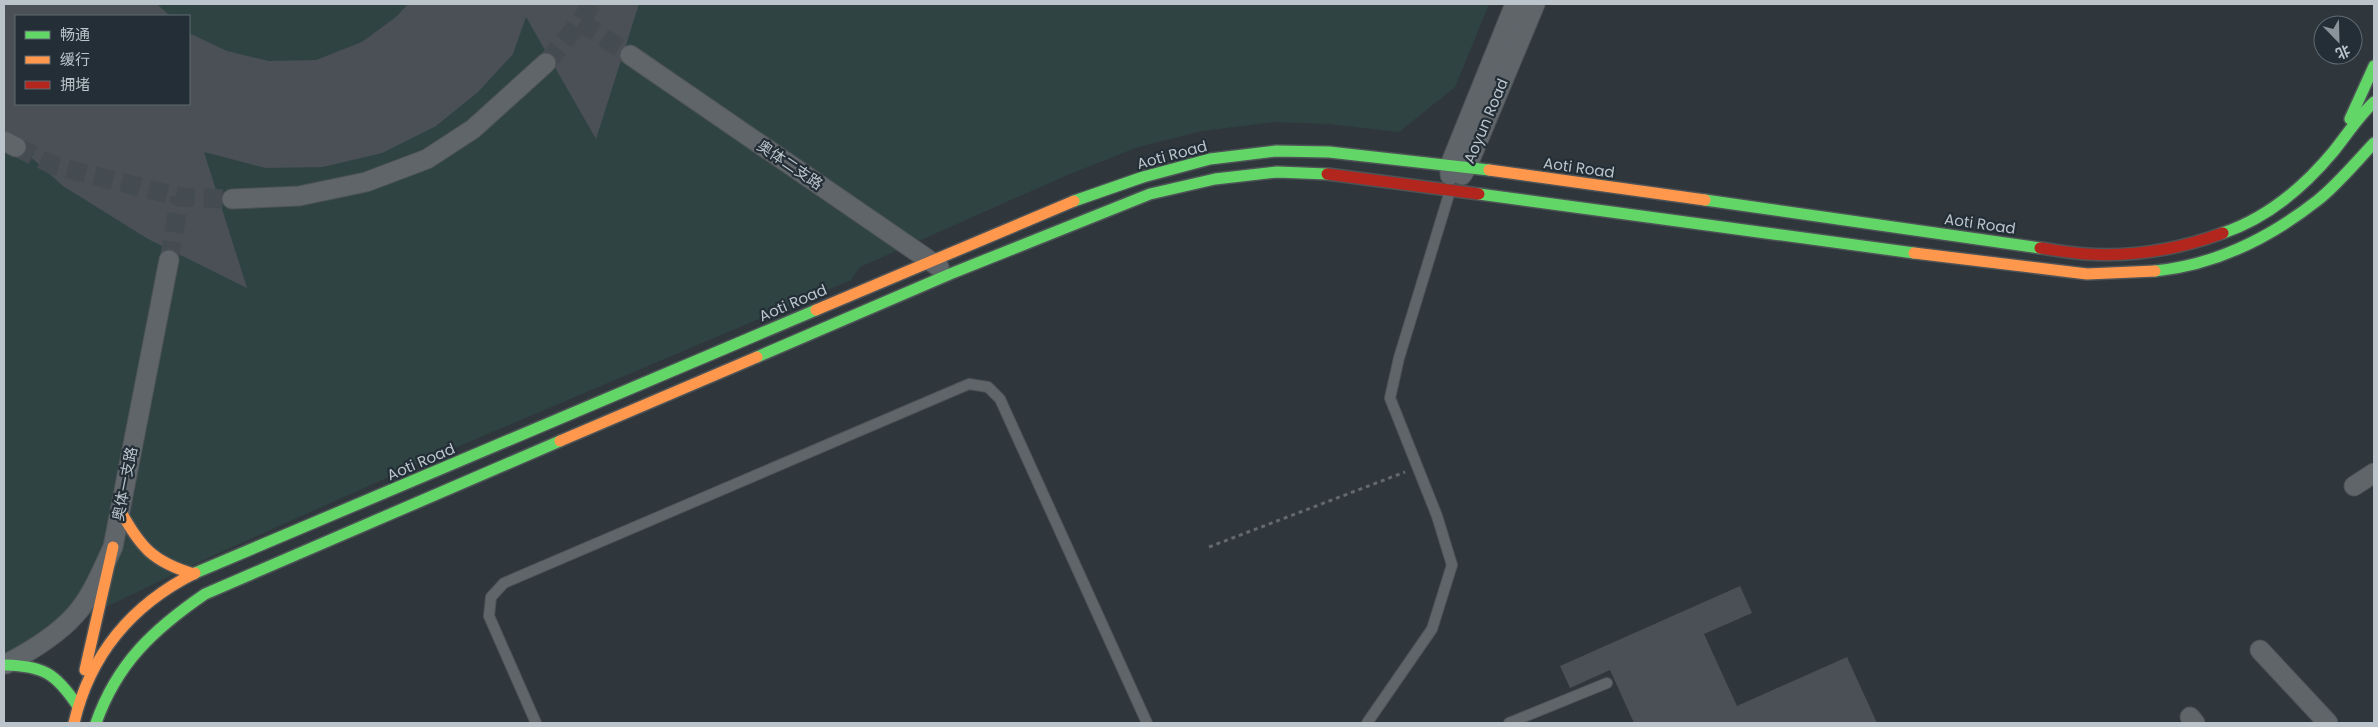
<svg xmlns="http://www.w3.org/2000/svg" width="2378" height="727" font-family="Poppins,'Noto Sans SC',sans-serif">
<rect width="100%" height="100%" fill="#2f373c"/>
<path fill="#2f4442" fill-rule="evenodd" d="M4,4H1489L1455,87L1399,132L1330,124L1273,122L1202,131L1138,147L1065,176L860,267L851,280L431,458L212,556L4,656ZM16,16H189V104H16Z"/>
<g fill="#4a5055">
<path d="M4,4H157L170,16H16V104H189V33L227,51L269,61L316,60L362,42L396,17L408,4H639L596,139L526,17L513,54L478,92L436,126L382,153L323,167L266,168L204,152L247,288L148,239L63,186L4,133Z"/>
<path d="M1740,586L1752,613L1704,634L1737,706L1847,657L1877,723H1634L1610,670L1570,688L1560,666Z"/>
</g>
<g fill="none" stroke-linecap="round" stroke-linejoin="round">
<g stroke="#444c51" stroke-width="19" stroke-dasharray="19 9" stroke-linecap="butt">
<path d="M580,22L630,55"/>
<path d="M546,63L580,22L592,4"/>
<path d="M16,147L55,166L180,197L232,199"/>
<path d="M169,260L180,197"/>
</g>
<defs>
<g id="lane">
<path d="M536,723L489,616L491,597L504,583L969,384L988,387L1000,399L1147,723"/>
<path d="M1367,723L1432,629L1452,565L1437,516L1390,398L1399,358L1450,191"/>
<path d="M1509,723L1607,683"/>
</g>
<g id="street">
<path d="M630,55L939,267"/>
<path d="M4,141L16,147"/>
<path d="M1450,175V165L1515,4"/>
<path d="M1462,175L1467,167L1535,4"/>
<path d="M232,199L299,196L366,182L427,159L473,129L546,63"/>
<path d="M2354,486L2374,473"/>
<path d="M2260,650L2328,723"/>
<path d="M6,664C31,651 56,636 75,615C92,596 102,570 113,547L169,260"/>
<path d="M2190,717L2195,723"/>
</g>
<g id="fast">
<path d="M2350,119L2374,66"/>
<path d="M1479,194L1914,253"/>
<path d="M1705,200L2040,248"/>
<path d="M1074,201L1143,177L1210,159L1276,151L1329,152L1489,170"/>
<path d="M2223,233C2267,218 2303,188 2333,152C2346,136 2358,117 2374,102"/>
<path d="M2155,271C2215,265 2271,237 2318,200C2338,184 2356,162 2374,143"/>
<path d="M757,357L950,274L1150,194L1215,179L1277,172L1327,174"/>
<path d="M195,573L816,310"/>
<path d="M6,665C44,666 56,674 77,705"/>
<path d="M96,723C117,663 154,629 205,594L560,441"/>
</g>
<g id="slow">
<path d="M1489,170L1705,200"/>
<path d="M1914,253L2087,274L2155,271"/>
<path d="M816,310L1074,201"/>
<path d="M560,441L757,357"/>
<path d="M120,510C140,547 153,562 194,574"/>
<path d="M85,670L113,547"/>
<path d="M74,723C90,654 133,604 195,573"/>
</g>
<g id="jam">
<path d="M1327,174L1479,194"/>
<path d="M2040,248C2055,250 2071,253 2086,254C2132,257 2180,249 2223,233"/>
</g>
</defs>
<use href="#lane" stroke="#4d5356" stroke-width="12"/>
<use href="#street" stroke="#4d5356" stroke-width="21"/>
<use href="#fast" stroke="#4d5356" stroke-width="14"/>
<use href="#slow" stroke="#4d5356" stroke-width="14"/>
<use href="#jam" stroke="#4d5356" stroke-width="14"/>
<path stroke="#63696d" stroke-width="3" stroke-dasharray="4 4" stroke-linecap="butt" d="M1209,547L1405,472"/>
<use href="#lane" stroke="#60656a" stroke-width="10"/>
<use href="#street" stroke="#60656a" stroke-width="19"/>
<use href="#fast" stroke="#63d668" stroke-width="11"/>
<use href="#slow" stroke="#ff974d" stroke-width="11"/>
<use href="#jam" stroke="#b3261e" stroke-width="11"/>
</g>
<g text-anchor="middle" stroke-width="4.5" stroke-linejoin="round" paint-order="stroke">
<g font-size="15" fill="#bbc4cb" stroke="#232e37">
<text transform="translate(1486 121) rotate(-67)" y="5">Aoyun Road</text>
<text transform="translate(1172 155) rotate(-15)" y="5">Aoti Road</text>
<text transform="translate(790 165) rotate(34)" y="5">奥体二支路</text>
<text transform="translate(1579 168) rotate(8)" y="5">Aoti Road</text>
<text transform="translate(1980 224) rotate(8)" y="5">Aoti Road</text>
<text transform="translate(793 303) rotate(-23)" y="5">Aoti Road</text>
<text transform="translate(421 462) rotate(-23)" y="5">Aoti Road</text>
<text transform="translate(125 484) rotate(-79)" y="5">奥体一支路</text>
</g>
</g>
<rect width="2378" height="727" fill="none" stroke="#bbc4cb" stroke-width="10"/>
<rect x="15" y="15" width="175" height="90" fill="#232e37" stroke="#606a72"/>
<rect x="25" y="31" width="25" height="8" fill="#63d668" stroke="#606a72"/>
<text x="60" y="40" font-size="15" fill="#bbc4cb">畅通</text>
<rect x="25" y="56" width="25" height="8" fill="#ff974d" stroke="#606a72"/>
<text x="60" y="65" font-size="15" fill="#bbc4cb">缓行</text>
<rect x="25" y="81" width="25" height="8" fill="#b3261e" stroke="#606a72"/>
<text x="60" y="90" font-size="15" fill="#bbc4cb">拥堵</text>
<g transform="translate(2338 40) rotate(157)"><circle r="24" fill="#232e37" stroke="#606a72"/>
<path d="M0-4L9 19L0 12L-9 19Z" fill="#8a9399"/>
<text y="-8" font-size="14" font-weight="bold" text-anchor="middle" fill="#bbc4cb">北</text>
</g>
</svg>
